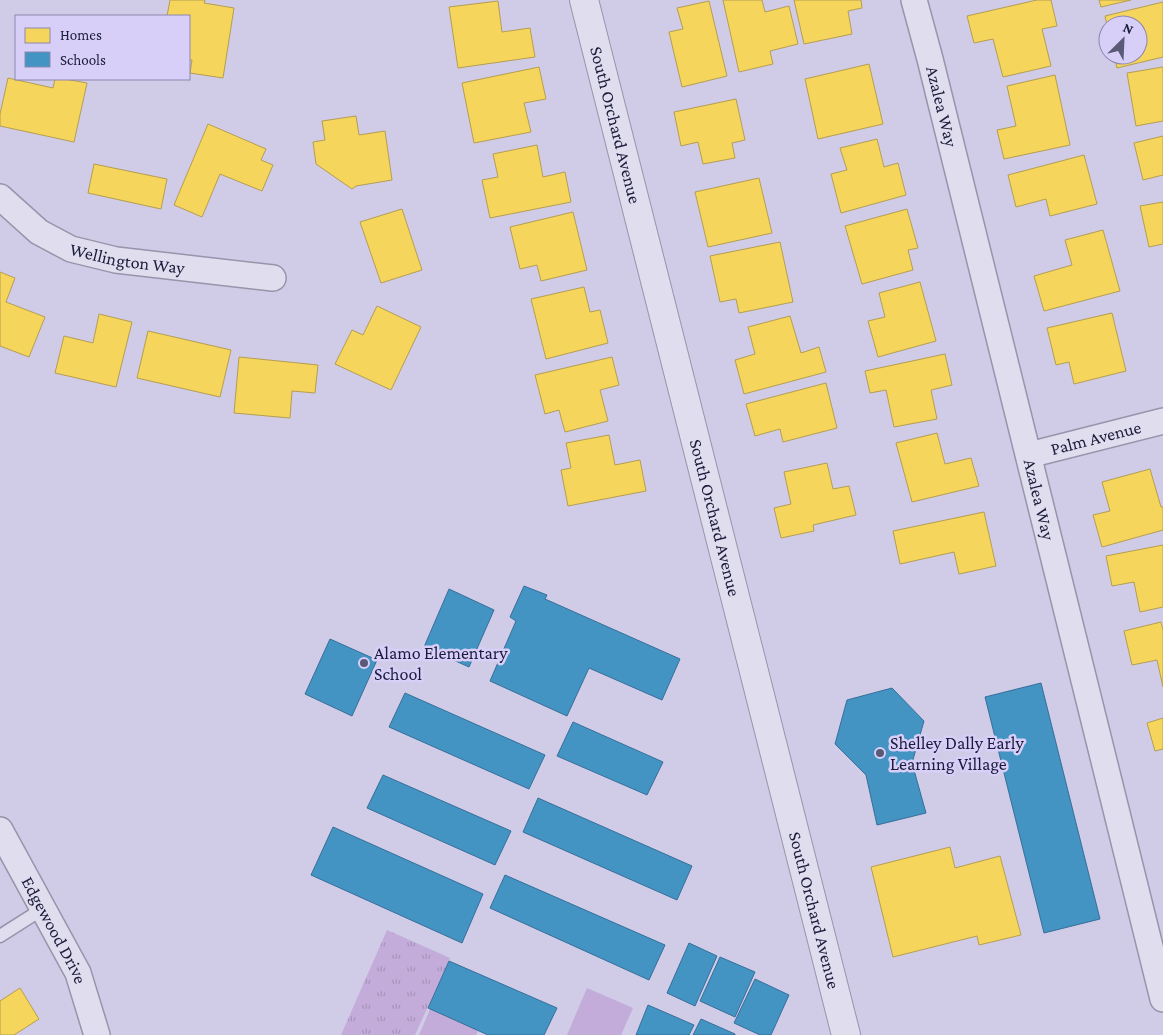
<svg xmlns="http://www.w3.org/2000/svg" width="1163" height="1035" font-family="'Crimson Pro',serif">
<defs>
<pattern id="grass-tufts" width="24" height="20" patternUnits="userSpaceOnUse" patternTransform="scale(1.25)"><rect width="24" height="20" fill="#c3acda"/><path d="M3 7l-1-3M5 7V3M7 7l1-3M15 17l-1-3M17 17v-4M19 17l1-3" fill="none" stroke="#a793bc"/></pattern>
</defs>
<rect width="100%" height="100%" fill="#d0cbe6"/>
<path fill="url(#grass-tufts)" d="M387,930L450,958L415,1035H341Z"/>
<g fill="#c3acda">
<path d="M587,988L633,1008L621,1035H567Z"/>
<path d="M434,1000L482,1021L476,1035H419Z"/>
</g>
<g fill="#f6d55c" stroke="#b49e52">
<path d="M170,0H205L204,3L234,8L223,78L190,73L192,60H189V16H167Z"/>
<path d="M723,0H762L765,12L789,6L798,44L770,51L773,64L739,72Z"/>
<path d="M794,0H861L862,8L848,11L852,34L804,44Z"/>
<path d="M1037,0H1051L1057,26L1042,29L1051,66L1003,77L993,39L974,43L967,16Z"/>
<path d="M1099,0H1131L1101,7Z"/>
<path d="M498,1L502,32L530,28L535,57L458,68L449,7Z"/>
<path d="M709,1L727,76L682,87L669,32L683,29L677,8Z"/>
<path d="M1163,2V57L1117,68L1114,55H1138V25H1108V30L1105,16Z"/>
<path d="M869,64L883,124L818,139L805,79Z"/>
<path d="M539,67L546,99L524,103L531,132L474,143L462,83Z"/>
<path d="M1163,67V121L1136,126L1127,73Z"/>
<path d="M1055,75L1070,145L1004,159L997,130L1016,126L1007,86Z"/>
<path d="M8,78L53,88L55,79H65L87,83L74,142L0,126V114Z"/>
<path d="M736,99L745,140L732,143L735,158L703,164L698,142L681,146L674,112Z"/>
<path d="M356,116L359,135L385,131L392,180L356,186L352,189L316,164L313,142L325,140L322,121Z"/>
<path d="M208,124L266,149L261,160L273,165L262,191L220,174L202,217L174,205Z"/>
<path d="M1163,136V175L1143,180L1134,143Z"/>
<path d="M877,139L884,167L898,163L906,195L841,213L831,174L847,170L840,148Z"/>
<path d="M537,145L543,177L565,172L571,202L490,218L482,180L498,177L493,154Z"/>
<path d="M1084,155L1097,204L1050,216L1046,199L1016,207L1008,175Z"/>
<path d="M94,164L167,179L161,209L88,193Z"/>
<path d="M759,178L772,233L708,247L695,192Z"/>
<path d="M1163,202V244L1149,247L1140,206Z"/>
<path d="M402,209L422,270L381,283L360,222Z"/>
<path d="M907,209L918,248L908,250L913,270L862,284L845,226Z"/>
<path d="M573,212L587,270L541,281L537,265L520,269L510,227Z"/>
<path d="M1103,230L1120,291L1044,311L1034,276L1072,265L1065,240Z"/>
<path d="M780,242L793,302L739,313L736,299L720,302L710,256Z"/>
<path d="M0,272L15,278L6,302L45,317L29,357L0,346Z"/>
<path d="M920,282L936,341L878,357L868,321L885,317L879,293Z"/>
<path d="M584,287L590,312L600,310L608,343L546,359L531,299Z"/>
<path d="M377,306L421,327L391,390L335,364L352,330L363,335Z"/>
<path d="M1112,313L1126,371L1074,384L1069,362L1056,365L1047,328Z"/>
<path d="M99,314L132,322L116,387L55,373L64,336L93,343Z"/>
<path d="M790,316L801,353L819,347L826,372L744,394L735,360L755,354L748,327Z"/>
<path d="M148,331L231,350L220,397L137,378Z"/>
<path d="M945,354L952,385L931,390L937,419L894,427L886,390L870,393L865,371Z"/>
<path d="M239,357L318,365L315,393L292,391L290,418L234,413Z"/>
<path d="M612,357L619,385L600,390L608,421L565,432L559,410L545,414L535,375Z"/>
<path d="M826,383L837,428L783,442L780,429L755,436L746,404Z"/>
<path d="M937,433L945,464L971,458L979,486L912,502L896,443Z"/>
<path d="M609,435L615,465L640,460L646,491L568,506L561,470L571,468L566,443Z"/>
<path d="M827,463L833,489L849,486L856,515L813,525L814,531L781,538L774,508L791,504L784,472Z"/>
<path d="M1150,469L1161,507H1163V530L1102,547L1093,515L1110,511L1102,482Z"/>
<path d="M984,512L996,566L959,574L954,552L900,564L893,531Z"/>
<path d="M1163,545V607L1140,612L1134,582L1112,586L1106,556Z"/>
<path d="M1161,622L1163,630V687L1157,660L1132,665L1124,631Z"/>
<path d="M1163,718V749L1155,751L1147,723Z"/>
<path d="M950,847L955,868L1000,856L1021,935L979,945L977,936L893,957L871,867Z"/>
<path d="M20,988L39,1019L14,1035H0V1001Z"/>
</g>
<g fill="#4393c3" stroke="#376f9a">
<path d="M524,586L547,595L545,599L680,659L662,700L589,668L567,716L490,681L516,621L510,617Z"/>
<path d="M449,589L494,610L469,667L424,647Z"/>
<path d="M330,639L377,660L352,716L305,694Z"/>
<path d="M1041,683L1100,919L1044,933L985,697Z"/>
<path d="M892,688L924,721L912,763L926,813L877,825L866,775L835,744L847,700Z"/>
<path d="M405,693L545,755L529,789L389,727Z"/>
<path d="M573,722L663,762L647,795L557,756Z"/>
<path d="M383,775L511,831L495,865L367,808Z"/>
<path d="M538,798L692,866L677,900L523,832Z"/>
<path d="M333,827L483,894L462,943L311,875Z"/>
<path d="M505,875L665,945L649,980L490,908Z"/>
<path d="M689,943L717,956L695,1006L667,993Z"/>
<path d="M720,957L755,972L735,1017L700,1001Z"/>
<path d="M449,961L557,1008L544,1035H488L428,1008Z"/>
<path d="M755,979L789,995L771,1035H760L734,1023Z"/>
<path d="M648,1005L694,1025L689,1035H636Z"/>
<path d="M701,1019L735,1034V1035H693Z"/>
</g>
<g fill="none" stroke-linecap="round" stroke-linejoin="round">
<defs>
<path id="service" d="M0,936L44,908"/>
<g id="minor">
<path id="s1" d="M914,0L930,59L1163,999"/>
<path id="s2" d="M0,197L39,232L71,249L116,260L273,278"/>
<path id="s3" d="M1029,455L1163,421"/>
<path id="s4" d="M0,830L78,973L97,1035"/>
</g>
<g id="tertiary">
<path id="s5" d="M584,0L846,1035"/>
</g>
</defs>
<use href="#service" stroke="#9794ab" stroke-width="15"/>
<use href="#minor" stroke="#9794ab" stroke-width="28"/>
<use href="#tertiary" stroke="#9794ab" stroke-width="30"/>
<use href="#service" stroke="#e0ddee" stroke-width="12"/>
<use href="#minor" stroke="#e0ddee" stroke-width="25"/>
<use href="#tertiary" stroke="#e0ddee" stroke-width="28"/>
</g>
<g fill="#5a5977" stroke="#d8cff9" stroke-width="2">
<circle cx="364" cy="663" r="5"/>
<circle cx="880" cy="753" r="5"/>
</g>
<g text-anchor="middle" stroke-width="5" stroke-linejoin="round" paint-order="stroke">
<g font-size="18" fill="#1b1c3b" stroke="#d8cff9">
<text dy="6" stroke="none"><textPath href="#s1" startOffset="110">Azalea Way</textPath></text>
<text dy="6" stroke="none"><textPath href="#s5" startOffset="129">South Orchard Avenue</textPath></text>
<text dy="6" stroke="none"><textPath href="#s2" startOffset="146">Wellington Way</textPath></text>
<text dy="6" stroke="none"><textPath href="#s3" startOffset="69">Palm Avenue</textPath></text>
<text dy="6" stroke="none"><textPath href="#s1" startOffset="515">Azalea Way</textPath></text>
<text dy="6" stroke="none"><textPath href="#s5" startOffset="534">South Orchard Avenue</textPath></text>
<text dy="6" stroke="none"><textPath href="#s5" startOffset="939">South Orchard Avenue</textPath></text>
<text dy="6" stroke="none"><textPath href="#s4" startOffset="114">Edgewood Drive</textPath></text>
</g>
<g font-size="18" fill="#1b1c3b" stroke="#d8cff9" text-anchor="start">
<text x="374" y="659">Alamo Elementary<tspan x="374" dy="21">School</tspan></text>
<text x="890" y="749">Shelley Dally Early<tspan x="890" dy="21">Learning Village</tspan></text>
</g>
</g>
<rect x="15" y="15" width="175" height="65" fill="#d8cff9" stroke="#8c87ad"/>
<rect x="25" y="28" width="25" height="15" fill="#f6d55c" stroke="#8c87ad"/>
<text x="60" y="40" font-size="15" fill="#1b1c3b">Homes</text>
<rect x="25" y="52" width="25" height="15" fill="#4393c3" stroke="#8c87ad"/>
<text x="60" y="65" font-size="15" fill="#1b1c3b">Schools</text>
<g transform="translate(1123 40) rotate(24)"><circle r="24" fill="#d8cff9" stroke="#8c87ad"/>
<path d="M0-4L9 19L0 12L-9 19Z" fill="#5a5977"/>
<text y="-8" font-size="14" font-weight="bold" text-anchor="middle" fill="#1b1c3b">N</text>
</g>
</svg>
